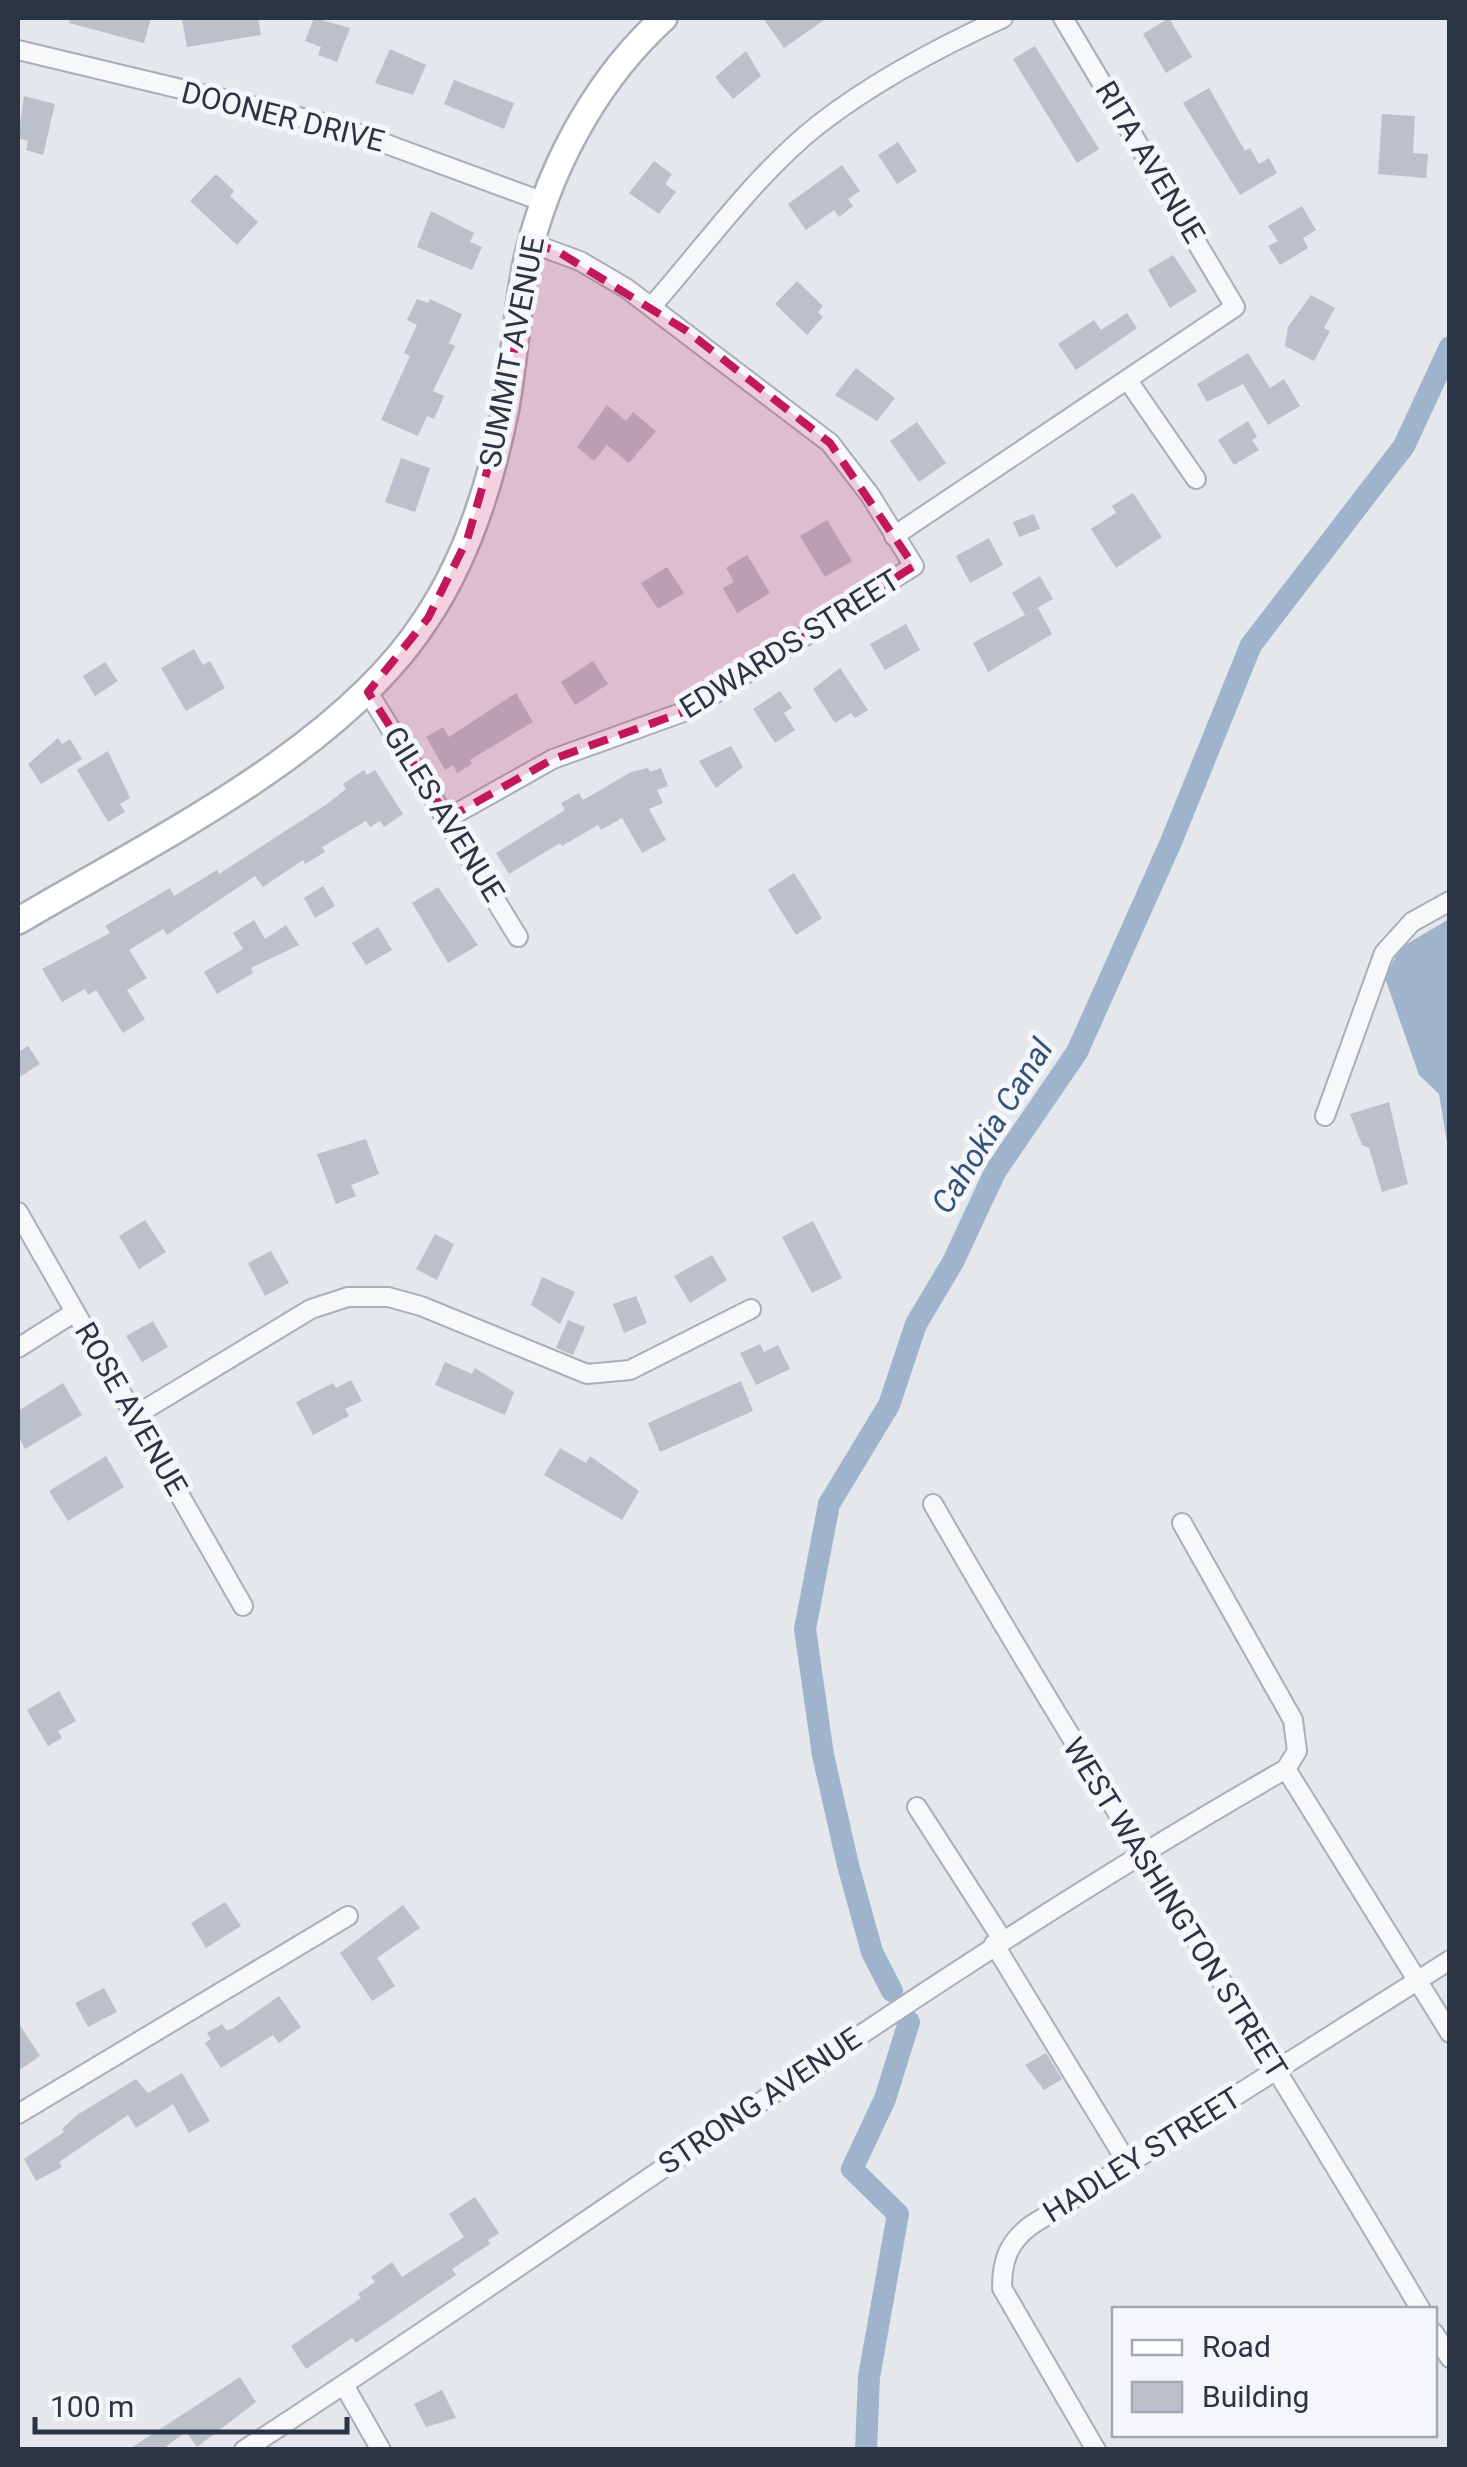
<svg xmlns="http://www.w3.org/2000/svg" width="1467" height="2467" font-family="Roboto,sans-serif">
<rect width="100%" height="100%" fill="#e4e7ec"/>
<path fill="#9fb4cc" d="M1449,919V1154L1439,1094L1419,1075L1385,978L1400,948Z"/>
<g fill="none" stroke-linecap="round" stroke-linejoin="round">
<g stroke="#9fb4cc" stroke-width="22">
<path d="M892,1991L872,1952L848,1865L823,1755L805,1629L829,1504L889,1405L916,1324L953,1262L995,1172L1077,1052L1171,842L1251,645L1404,446L1450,347"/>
<path d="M866,2450L869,2377L898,2214L852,2169L885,2099L909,2022"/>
</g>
</g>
<g fill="#bbc0ca">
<path d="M70,18H151L144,43L69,23Z"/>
<path d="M258,18L261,35L187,47L182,19Z"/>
<path d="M314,18L350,28L337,62L318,55L321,47L305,41Z"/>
<path d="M763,18H827L784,48Z"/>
<path d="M1169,18L1192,57L1166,73L1143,34Z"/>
<path d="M1035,46L1099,149L1077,163L1013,59Z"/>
<path d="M390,49L426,65L413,95L375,83Z"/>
<path d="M746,51L761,76L733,99L715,77Z"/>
<path d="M454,80L514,103L504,129L444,104Z"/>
<path d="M1209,88L1245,151L1250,148L1259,164L1269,158L1277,173L1240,195L1183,103Z"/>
<path d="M24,96L55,104L43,155L26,150L28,141L18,138Z"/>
<path d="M1382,114L1415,116L1413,153L1428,154L1426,178L1378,174Z"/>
<path d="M898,142L917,171L897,184L878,155Z"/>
<path d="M654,161L672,174L665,184L676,192L659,214L629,193Z"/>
<path d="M842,165L860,191L848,199L853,206L839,217L834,210L806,230L788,204Z"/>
<path d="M216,174L234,191L230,196L258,222L237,245L190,201Z"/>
<path d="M1302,206L1316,230L1303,238L1308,248L1280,265L1268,246L1278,241L1268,226Z"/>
<path d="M431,211L474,233L470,242L482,247L472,270L417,247Z"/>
<path d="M1173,255L1197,291L1170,308L1148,270Z"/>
<path d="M797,281L823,306L818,312L823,317L807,335L775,304Z"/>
<path d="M1311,295L1335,308L1324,328L1330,331L1314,361L1285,346L1288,327Z"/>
<path d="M417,299L428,303L430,299L462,314L449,343L455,346L433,391L444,396L434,419L427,416L418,436L381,420L410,356L404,353L417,325L407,320Z"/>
<path d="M1127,313L1137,328L1076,370L1058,344L1094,320L1101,330Z"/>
<path d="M1248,353L1270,388L1284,379L1300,406L1268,425L1243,384L1207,402L1197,384Z"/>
<path d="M856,368L895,398L877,421L835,395Z"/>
<path d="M607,405L626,421L633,412L656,431L629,463L607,445L594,461L577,447Z"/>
<path d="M1248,421L1257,437L1252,440L1259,450L1234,465L1218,440Z"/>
<path d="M917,422L946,463L919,482L890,441Z"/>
<path d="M401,458L430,468L415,512L385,502Z"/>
<path d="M1133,493L1162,537L1116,568L1091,529L1116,513L1112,506Z"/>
<path d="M1034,514L1040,529L1019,537L1013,522Z"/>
<path d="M827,520L852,561L825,577L800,536Z"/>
<path d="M989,538L1003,565L970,583L956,556Z"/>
<path d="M747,555L770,593L737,613L723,588L734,582L726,568Z"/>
<path d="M667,567L684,593L658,609L641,583Z"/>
<path d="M1040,576L1053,599L1025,615L1012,593Z"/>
<path d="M1038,608L1052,634L988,672L973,643Z"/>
<path d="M906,624L920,650L885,670L870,644Z"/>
<path d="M194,649L203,665L210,661L225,688L186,711L161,668Z"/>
<path d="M593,661L608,684L575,705L561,682Z"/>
<path d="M105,662L118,681L95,696L83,676Z"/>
<path d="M840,668L868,710L855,718L851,713L835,723L813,689Z"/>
<path d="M780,691L792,708L784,713L795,730L775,743L753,709Z"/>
<path d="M516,693L533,722L470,760L472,764L457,773L453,765L445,770L426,737L443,727L449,737Z"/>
<path d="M58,738L62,744L70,739L82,759L41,784L28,764Z"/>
<path d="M731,746L743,767L716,788L699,761Z"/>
<path d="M108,751L130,798L120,804L125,812L108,822L77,770Z"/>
<path d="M648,768L650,772L661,768L668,786L657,790L663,803L649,809L666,840L642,853L622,818L601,830L598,825L562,846L560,843L509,874L496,853L565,810L561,803L579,793L583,800L631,772Z"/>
<path d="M364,770L367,775L375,770L403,814L384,827L380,821L370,827L366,821L322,847L325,852L305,864L303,860L263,887L255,876L167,935L163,929L129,950L147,978L127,990L145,1019L123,1033L96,990L88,995L85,989L62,1002L42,969L110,933L105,926L170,888L174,896L217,870L219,874L327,804L346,789L343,784Z"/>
<path d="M794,873L822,918L796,935L768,890Z"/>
<path d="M323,886L335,906L315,918L304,898Z"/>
<path d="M438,887L478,945L448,963L412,903Z"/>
<path d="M254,920L265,939L286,925L299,945L251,968L253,973L217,994L204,972L243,949L233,933Z"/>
<path d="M378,927L392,950L366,965L352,943Z"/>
<path d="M28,1046L40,1064L18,1078V1052Z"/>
<path d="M1389,1102L1408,1184L1382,1192L1369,1148L1362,1145L1350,1114Z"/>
<path d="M366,1139L379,1174L351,1185L356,1196L336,1204L317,1154Z"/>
<path d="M145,1220L166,1252L139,1269L119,1236Z"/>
<path d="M813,1221L842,1278L812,1293L782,1237Z"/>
<path d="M435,1234L454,1244L437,1280L416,1269Z"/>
<path d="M271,1251L289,1283L265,1296L248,1263Z"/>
<path d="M712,1255L727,1280L690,1303L674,1276Z"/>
<path d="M542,1277L575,1292L560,1324L531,1305Z"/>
<path d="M636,1296L647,1323L624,1333L613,1304Z"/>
<path d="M568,1320L585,1327L573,1355L556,1348Z"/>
<path d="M153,1321L168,1347L142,1362L126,1336Z"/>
<path d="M760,1344L764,1352L778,1345L790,1369L756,1385L740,1353Z"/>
<path d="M445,1362L472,1374L475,1368L514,1392L505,1415L435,1385Z"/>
<path d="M351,1380L362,1401L345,1409L349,1416L313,1435L296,1402L333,1383L336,1388Z"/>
<path d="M741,1381L753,1411L660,1452L648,1423Z"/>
<path d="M63,1383L82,1415L25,1449L18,1436V1411Z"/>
<path d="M560,1448L586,1463L590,1456L639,1491L622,1520L544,1475Z"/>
<path d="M106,1456L124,1487L68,1521L49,1491Z"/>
<path d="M59,1691L76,1721L58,1731L62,1738L48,1746L27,1710Z"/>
<path d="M225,1902L241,1926L206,1948L191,1923Z"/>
<path d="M403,1905L420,1928L377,1958L395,1986L372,2001L340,1953Z"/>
<path d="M104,1988L117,2012L88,2027L75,2003Z"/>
<path d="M279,1996L301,2027L279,2043L273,2035L221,2068L205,2043L211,2039L207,2033L222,2024L226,2030L232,2029Z"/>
<path d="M18,2022L40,2056L18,2071Z"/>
<path d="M1046,2053L1062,2079L1044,2090L1025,2065Z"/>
<path d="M182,2073L210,2121L189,2133L173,2104L136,2128L128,2115L59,2162L62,2167L36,2181L24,2159L64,2132L62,2129L77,2115L136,2079L148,2093Z"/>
<path d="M475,2197L499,2233L488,2240L490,2244L452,2269L456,2275L356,2343L352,2338L306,2369L291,2346L361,2298L358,2294L375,2282L371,2277L392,2262L402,2277L464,2237L449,2214Z"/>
<path d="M240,2377L256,2402L197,2447L186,2432L161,2450H128Z"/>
<path d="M442,2390L456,2418L426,2427L414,2404Z"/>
</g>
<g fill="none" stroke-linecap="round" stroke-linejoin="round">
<defs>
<g id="street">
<path d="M18,50L340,127L544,202"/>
<path d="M652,306C705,246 755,175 818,125C873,82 939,47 1003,18"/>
<path d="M1129,382L1196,479"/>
<path d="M894,536L1235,307L1063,18"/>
<path d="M368,692L518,937"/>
<path d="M448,818L553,759L689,710L914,566L870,495L830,443L626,288L580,261L531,243"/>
<path d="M1325,1116L1384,953L1412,922L1450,901"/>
<path d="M18,1212L243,1606"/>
<path d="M18,1348L75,1312"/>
<path d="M136,1415L311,1309L348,1297H388L421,1306L587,1374L630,1370L751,1309"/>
<path d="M933,1504C1089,1776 1262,2039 1421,2310"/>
<path d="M1182,1523L1293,1720L1297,1751L1286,1769L1450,2033"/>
<path d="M917,1807L1002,1939"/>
<path d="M994,1944L1128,2164"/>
<path d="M18,2114L348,1916"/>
<path d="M1434,2333L1450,2358"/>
<path d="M344,2385L381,2450"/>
<path d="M244,2450C593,2224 925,1975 1286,1769"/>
<path d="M1096,2450L1002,2288C1002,2261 1008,2243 1030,2226L1450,1960"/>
</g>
<path id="secondary" d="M18,921C151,842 343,750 427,618C468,556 492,479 506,407C516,352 517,296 531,243C554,158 600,76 664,18"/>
</defs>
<use href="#street" stroke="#a9aeb7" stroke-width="22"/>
<use href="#secondary" stroke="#a9aeb7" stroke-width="30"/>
<use href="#street" stroke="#f7f8fa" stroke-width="18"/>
<use href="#secondary" stroke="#fff" stroke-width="25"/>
</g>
<path fill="#c2185b" fill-opacity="0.2" stroke="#c2185b" stroke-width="8" stroke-dasharray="20 12" stroke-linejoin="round" d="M531,243L557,251L687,331L830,443L914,566L689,710L553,759L448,818L368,692L428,618L467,540L505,409Z"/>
<g text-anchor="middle" stroke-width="10" stroke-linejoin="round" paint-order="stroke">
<g font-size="30" fill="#2b3445" stroke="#f4f6f9">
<text transform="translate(283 117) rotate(14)" y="10">DOONER DRIVE</text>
<text transform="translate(1150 162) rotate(59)" y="10">RITA AVENUE</text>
<text transform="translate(512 352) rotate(-79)" y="10">SUMMIT AVENUE</text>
<text transform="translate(790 644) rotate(-32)" y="10">EDWARDS STREET</text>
<text transform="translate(444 814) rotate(58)" y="10">GILES AVENUE</text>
<text transform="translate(131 1409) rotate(60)" y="10">ROSE AVENUE</text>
<text transform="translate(1175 1908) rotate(58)" y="10">WEST WASHINGTON STREET</text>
<text transform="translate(760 2101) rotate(-34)" y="10">STRONG AVENUE</text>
<text transform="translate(1142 2155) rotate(-32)" y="10">HADLEY STREET</text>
</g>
<g font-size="32" font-style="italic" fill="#34527a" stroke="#f4f6f9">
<text transform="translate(992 1126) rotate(-58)" y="11">Cahokia Canal</text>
</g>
</g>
<rect width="1467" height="2467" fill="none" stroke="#2b3445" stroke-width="40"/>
<rect x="1112" y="2307" width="325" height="130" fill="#f4f6f9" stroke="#a4a8b1" stroke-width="2.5"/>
<rect x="1132" y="2340" width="50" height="15" fill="#ffffff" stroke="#a4a8b1" stroke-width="2.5"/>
<text x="1202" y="2357" font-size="30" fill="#2b3445">Road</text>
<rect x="1132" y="2382" width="50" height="30" fill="#bbc0ca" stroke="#a4a8b1" stroke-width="2.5"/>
<text x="1202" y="2407" font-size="30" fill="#2b3445">Building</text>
<path d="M35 2417v15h312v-15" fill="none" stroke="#2b3445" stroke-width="5"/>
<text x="50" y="2417" font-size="30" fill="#2b3445" stroke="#f4f6f9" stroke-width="8" paint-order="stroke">100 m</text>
</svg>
